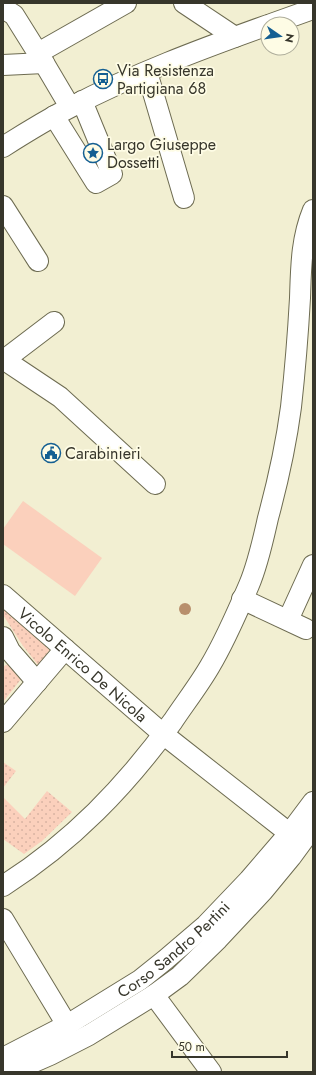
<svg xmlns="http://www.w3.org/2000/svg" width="316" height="1075" font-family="Jost,sans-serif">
<defs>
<pattern id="grass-dots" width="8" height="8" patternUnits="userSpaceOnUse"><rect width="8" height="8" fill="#fbd0bc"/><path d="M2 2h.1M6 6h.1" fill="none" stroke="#d8b3a2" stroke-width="1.8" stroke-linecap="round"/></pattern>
</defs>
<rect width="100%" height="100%" fill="#f2efd2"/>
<g fill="url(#grass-dots)">
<path d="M3,607L49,648L50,650L38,665L23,646L5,618L3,615Z"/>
<path d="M10,664L22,678L3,702V667L6,665Z"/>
<path d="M3,762L16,771L3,788Z"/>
<path d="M47,791L72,812L42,841L24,854L3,839V797L25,819Z"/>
</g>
<path fill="#fbd0bc" d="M23,501L102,558L75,596L3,544V529Z"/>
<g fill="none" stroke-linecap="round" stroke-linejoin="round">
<defs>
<g id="minor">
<path d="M184,3L235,37"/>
<path d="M3,8L14,15L44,63L70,107"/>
<path d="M271,24L313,9"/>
<path d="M38,53L126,3"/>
<path d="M3,65L44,63"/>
<path d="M147,72L184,198"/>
<path d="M54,116L96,183L112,174L82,101"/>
<path d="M3,147C25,133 48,119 71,107C134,74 201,49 268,25"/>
<path d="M3,206L38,261"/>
<path d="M3,359L60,397L155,484"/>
<path d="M4,360L54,322"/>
<path id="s1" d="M3,595L163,734L289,833"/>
<path d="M242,599L306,629"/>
<path d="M288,620L313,565"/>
<path d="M3,637L10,651L37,682"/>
<path d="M3,722L65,649"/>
<path d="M3,886C72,842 125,787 173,721C185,703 199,685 210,666C225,641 237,613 249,585C258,564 263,540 268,518C278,481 286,445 291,407C295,371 298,334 300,298C301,268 301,239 313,210"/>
<path d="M3,919L67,1025"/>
<path d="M154,995L211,1072"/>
<path id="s2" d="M3,1058L67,1025L140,980L165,960L206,925L249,880L292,830L313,802"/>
<path d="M11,1072L50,1055L89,1035L154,995L180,976L218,939L263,891L291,857L313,827"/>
</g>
</defs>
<use href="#minor" stroke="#6d6b51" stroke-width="22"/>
<use href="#minor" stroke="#fff" stroke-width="20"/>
</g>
<circle fill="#b88f6c" cx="185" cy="609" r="6"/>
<defs>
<symbol id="bus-ring" viewBox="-11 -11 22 22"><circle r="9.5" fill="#fefce5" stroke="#145f92" stroke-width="1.5"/><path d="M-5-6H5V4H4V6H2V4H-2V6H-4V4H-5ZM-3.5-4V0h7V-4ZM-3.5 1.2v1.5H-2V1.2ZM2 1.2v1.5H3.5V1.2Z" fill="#145f92"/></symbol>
<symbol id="sight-ring" viewBox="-11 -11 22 22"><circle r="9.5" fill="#fefce5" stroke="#145f92" stroke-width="1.5"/><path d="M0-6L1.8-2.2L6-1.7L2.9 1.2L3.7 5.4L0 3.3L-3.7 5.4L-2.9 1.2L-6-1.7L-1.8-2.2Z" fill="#145f92"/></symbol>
<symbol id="civic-ring" viewBox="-11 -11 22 22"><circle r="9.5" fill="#fefce5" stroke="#145f92" stroke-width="1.5"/><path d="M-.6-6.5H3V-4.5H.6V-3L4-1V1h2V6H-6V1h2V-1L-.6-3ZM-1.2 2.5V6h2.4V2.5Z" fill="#145f92"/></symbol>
</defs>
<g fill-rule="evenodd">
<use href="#bus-ring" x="92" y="68" width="22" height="22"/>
<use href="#sight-ring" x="82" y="142" width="22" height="22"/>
<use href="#civic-ring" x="40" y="442" width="22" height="22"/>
</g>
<g text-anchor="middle" stroke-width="3.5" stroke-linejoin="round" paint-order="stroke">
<g font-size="16" fill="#37362b" stroke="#fefce5" text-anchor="start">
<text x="117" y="76">Via Resistenza<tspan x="117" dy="18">Partigiana 68</tspan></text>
<text x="107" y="150">Largo Giuseppe<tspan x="107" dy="18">Dossetti</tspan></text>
<text x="65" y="459">Carabinieri</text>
</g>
<g font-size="16" fill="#37362b" stroke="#fefce5">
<text dy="6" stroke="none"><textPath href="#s1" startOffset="106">Vicolo Enrico De Nicola</textPath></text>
<text dy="6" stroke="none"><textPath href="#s2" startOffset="203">Corso Sandro Pertini</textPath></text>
</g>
</g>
<rect width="316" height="1075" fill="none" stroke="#37362b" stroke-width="8"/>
<g transform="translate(280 36) rotate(103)"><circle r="19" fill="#fefce5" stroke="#aead9b"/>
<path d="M0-3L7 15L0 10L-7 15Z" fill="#145f92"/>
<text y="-6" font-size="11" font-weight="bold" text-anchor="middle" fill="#37362b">N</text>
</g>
<path d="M172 1051v6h115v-6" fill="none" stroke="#37362b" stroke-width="2"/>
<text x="178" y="1051" font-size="12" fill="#37362b" stroke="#fefce5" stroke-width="3" paint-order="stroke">50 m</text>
</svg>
